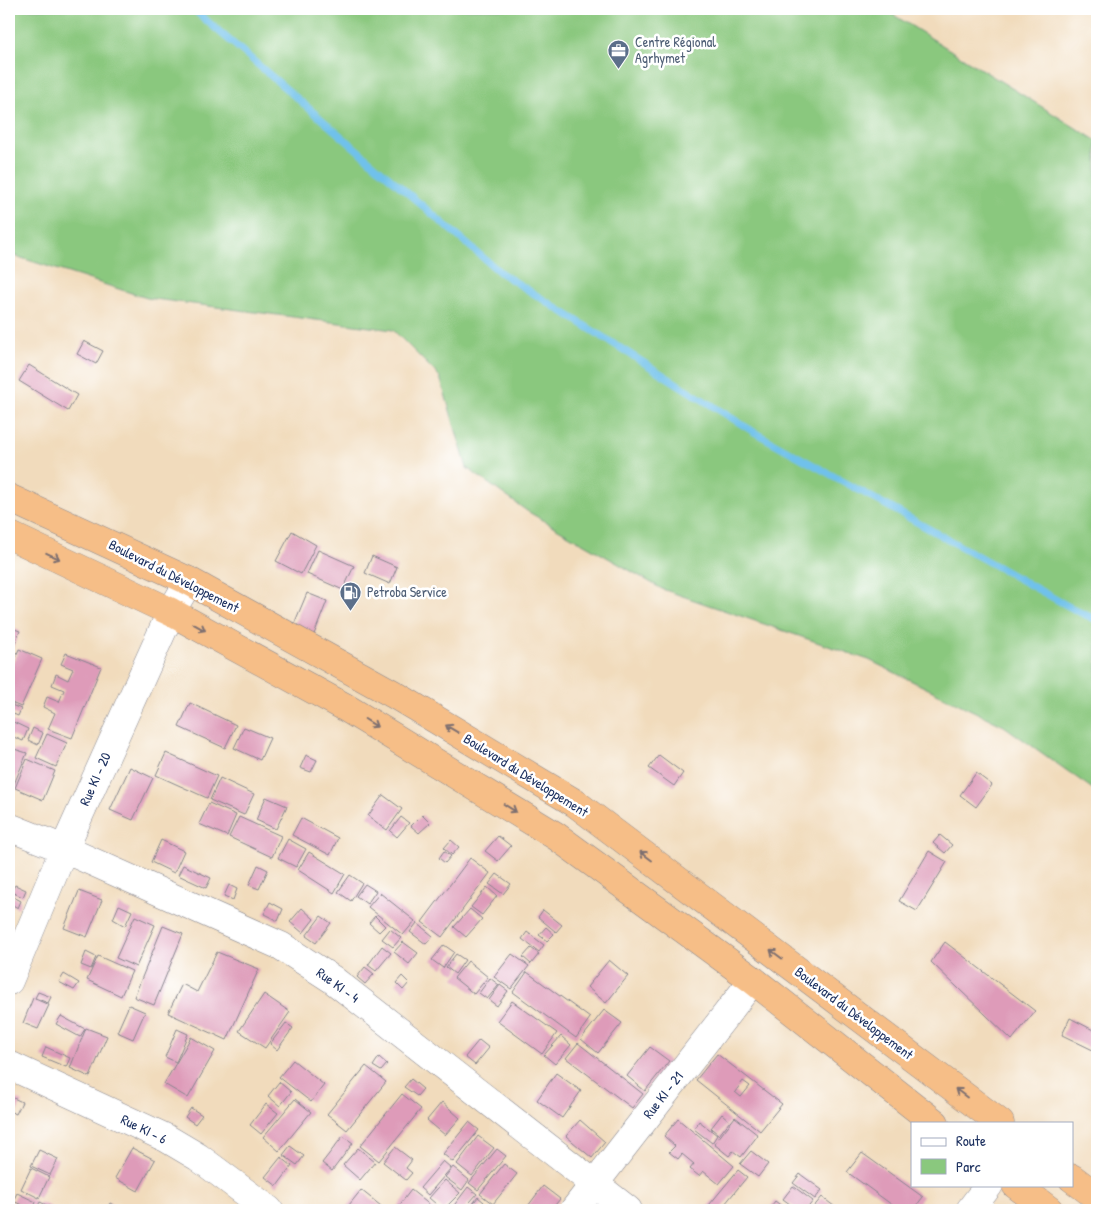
<svg xmlns="http://www.w3.org/2000/svg" width="1106" height="1219" font-family="'Patrick Hand',sans-serif">
<rect width="100%" height="100%" fill="#fff"/>
<filter id="ink" filterUnits="userSpaceOnUse"><feTurbulence type="fractalNoise" baseFrequency=".02" numOctaves="2"/><feDisplacementMap in="SourceGraphic" scale="10" xChannelSelector="R" yChannelSelector="G"/><feConvolveMatrix kernelMatrix="1 2 1 2 8 2 1 2 1" color-interpolation-filters="sRGB"/></filter>
<filter id="wash" filterUnits="userSpaceOnUse"><feTurbulence type="fractalNoise" baseFrequency=".0096" numOctaves="4" result="noise"/><feDisplacementMap in="SourceGraphic" scale="20" xChannelSelector="R" yChannelSelector="G"/><feGaussianBlur stdDeviation="1.12" result="paint"/><feColorMatrix in="noise" values="0 0 0 0 0 0 0 0 0 0 0 0 0 0 0 0 0 1.4 0 .05"/><feComposite in="paint" operator="in"/></filter>
<g filter="url(#wash)">
<rect width="100%" height="100%" fill="#f1dbbc"/>
<path fill="#8ac87e" stroke="#527c6e" d="M9,9H884L1097,141V792L1004,726L869,660L662,589L527,511L467,468L440,377L393,330L147,298L9,254Z"/>
<g fill="none" stroke-linecap="round" stroke-linejoin="round">
<path stroke="#6fc1eb" stroke-width="7" d="M193,9L501,273L754,432L1077,611L1097,620"/>
</g>
<g id="blocks">
<g fill="#de9bb9" fill-rule="evenodd">
<path d="M84,341L103,351L96,364L77,354Z"/>
<path d="M29,365L77,395L68,411L19,381Z"/>
<path d="M292,531L316,545L301,574L276,561Z"/>
<path d="M318,550L354,566L343,590L307,574Z"/>
<path d="M372,556L397,567L390,584L365,573Z"/>
<path d="M307,593L327,601L313,637L292,629Z"/>
<path d="M9,627L20,631L11,652L9,651Z"/>
<path d="M19,649L42,659L21,707L9,702V672Z"/>
<path d="M66,653L101,667L72,738L48,729L55,713L43,707L47,697L59,702L64,690L52,685L56,674L68,680L73,669L61,664Z"/>
<path d="M190,703L236,725L225,748L179,727Z"/>
<path d="M9,704L21,709L18,716L9,712Z"/>
<path d="M9,720L28,729L23,741L9,735Z"/>
<path d="M244,727L270,738L260,760L234,748Z"/>
<path d="M33,728L43,733L38,745L28,740Z"/>
<path d="M47,734L67,743L56,767L36,758Z"/>
<path d="M14,749L27,753L14,784L9,782V762Z"/>
<path d="M166,753L217,776L207,798L156,775Z"/>
<path d="M306,755L317,760L311,772L300,768Z"/>
<path d="M659,755L683,773L674,786L649,768Z"/>
<path d="M27,759L55,771L43,800L15,788Z"/>
<path d="M130,767L153,778L133,820L110,810Z"/>
<path d="M976,773L992,785L976,807L960,795Z"/>
<path d="M220,778L254,794L244,815L210,800Z"/>
<path d="M383,795L402,809L387,830L368,816Z"/>
<path d="M266,797L287,806L276,829L256,820Z"/>
<path d="M209,803L236,815L227,836L199,824Z"/>
<path d="M422,815L430,823L419,833L411,826Z"/>
<path d="M239,817L281,836L272,857L229,837Z"/>
<path d="M401,817L409,823L397,837L390,831Z"/>
<path d="M301,818L338,838L330,855L292,835Z"/>
<path d="M940,835L952,845L945,853L933,843Z"/>
<path d="M498,836L511,846L498,861L485,851Z"/>
<path d="M288,839L306,849L296,867L278,858Z"/>
<path d="M161,840L184,851L174,873L151,862Z"/>
<path d="M451,840L459,847L452,855L444,848Z"/>
<path d="M444,851L451,856L445,863L439,858Z"/>
<path d="M929,851L947,862L917,911L899,901Z"/>
<path d="M309,852L345,874L334,893L298,870Z"/>
<path d="M470,858L490,873L442,937L422,922Z"/>
<path d="M183,865L211,878L206,888L178,875Z"/>
<path d="M258,865L268,870L259,889L249,885Z"/>
<path d="M497,874L511,884L503,894L489,884Z"/>
<path d="M350,875L362,883L351,901L338,892Z"/>
<path d="M365,884L376,891L367,904L356,896Z"/>
<path d="M15,885L26,890L23,897L11,892Z"/>
<path d="M229,885L237,889L233,900L224,896Z"/>
<path d="M487,887L497,896L482,915L471,907Z"/>
<path d="M79,891L102,900L87,937L64,928Z"/>
<path d="M380,893L415,921L403,935L368,907Z"/>
<path d="M10,895L21,901L18,908L9,903Z"/>
<path d="M270,902L283,909L278,921L264,914Z"/>
<path d="M119,905L132,911L125,926L113,919Z"/>
<path d="M302,908L314,919L303,933L290,922Z"/>
<path d="M470,909L482,919L466,937L454,927Z"/>
<path d="M543,910L562,925L556,932L538,917Z"/>
<path d="M135,916L155,925L136,967L116,958Z"/>
<path d="M321,916L331,923L316,943L306,936Z"/>
<path d="M375,916L385,926L379,932L369,923Z"/>
<path d="M417,923L433,936L426,944L410,932Z"/>
<path d="M163,926L183,934L154,1005L134,997Z"/>
<path d="M546,927L554,934L547,941L539,935Z"/>
<path d="M390,929L401,938L393,947L382,939Z"/>
<path d="M527,932L544,945L539,952L522,939Z"/>
<path d="M403,942L418,953L409,964L394,952Z"/>
<path d="M945,942L1035,1011L1012,1040L931,962Z"/>
<path d="M444,945L454,952L443,968L432,960Z"/>
<path d="M382,946L391,953L376,971L368,965Z"/>
<path d="M531,948L539,954L531,964L523,957Z"/>
<path d="M86,952L96,957L91,969L81,965Z"/>
<path d="M217,952L259,969L227,1040L168,1013L182,984L197,992Z"/>
<path d="M456,954L465,960L455,974L446,967Z"/>
<path d="M512,954L529,966L511,989L494,977Z"/>
<path d="M98,956L132,971L121,996L87,980Z"/>
<path d="M609,960L628,976L606,1003L587,987Z"/>
<path d="M468,961L488,977L474,994L454,978Z"/>
<path d="M365,967L374,974L365,984L357,977Z"/>
<path d="M527,972L590,1018L576,1038L513,992Z"/>
<path d="M64,974L79,983L74,990L59,982Z"/>
<path d="M402,976L409,983L403,990L396,983Z"/>
<path d="M490,978L499,985L487,999L479,993Z"/>
<path d="M500,985L508,991L497,1006L489,1000Z"/>
<path d="M38,992L51,997L48,1003L35,998Z"/>
<path d="M264,994L290,1012L265,1048L239,1031Z"/>
<path d="M33,998L49,1005L38,1029L23,1023Z"/>
<path d="M512,1001L557,1033L542,1054L497,1021Z"/>
<path d="M129,1005L145,1012L133,1039L117,1032Z"/>
<path d="M604,1010L622,1023L598,1053L581,1039Z"/>
<path d="M61,1016L85,1029L80,1037L56,1024Z"/>
<path d="M1070,1018L1097,1032V1052L1062,1035Z"/>
<path d="M286,1023L293,1028L277,1050L270,1044Z"/>
<path d="M86,1028L107,1036L90,1077L70,1068Z"/>
<path d="M177,1029L188,1034L176,1062L165,1057Z"/>
<path d="M561,1036L571,1045L555,1064L544,1055Z"/>
<path d="M191,1037L215,1051L188,1098L164,1084Z"/>
<path d="M479,1040L489,1048L475,1065L465,1057Z"/>
<path d="M578,1043L643,1094L632,1108L566,1058Z"/>
<path d="M46,1047L70,1058L66,1067L42,1057Z"/>
<path d="M650,1047L669,1061L645,1091L627,1076Z"/>
<path d="M717,1054L782,1104L760,1131L696,1080ZM743,1081L750,1086L741,1097L735,1092Z"/>
<path d="M379,1057L387,1064L381,1071L373,1066Z"/>
<path d="M293,1060L324,1085L311,1102L279,1077Z"/>
<path d="M366,1066L386,1082L347,1130L327,1114Z"/>
<path d="M556,1073L581,1091L562,1118L537,1100Z"/>
<path d="M411,1079L423,1089L417,1096L404,1087Z"/>
<path d="M279,1082L291,1092L280,1106L268,1096Z"/>
<path d="M402,1094L421,1109L379,1161L360,1146Z"/>
<path d="M9,1096L22,1102L16,1114L9,1111Z"/>
<path d="M295,1099L311,1112L279,1151L263,1137Z"/>
<path d="M442,1102L460,1118L445,1135L427,1120Z"/>
<path d="M266,1104L278,1113L261,1134L250,1125Z"/>
<path d="M191,1108L202,1115L195,1124L185,1117Z"/>
<path d="M722,1114L730,1121L719,1135L711,1128Z"/>
<path d="M735,1117L758,1135L741,1157L733,1151L729,1156L714,1144Z"/>
<path d="M678,1119L734,1166L719,1184L703,1171L699,1176L690,1169L694,1164L682,1154L678,1159L669,1152L675,1146L664,1136Z"/>
<path d="M580,1120L605,1142L592,1158L566,1136Z"/>
<path d="M699,1121L717,1135L712,1143L694,1129Z"/>
<path d="M469,1122L479,1130L453,1162L443,1154Z"/>
<path d="M343,1136L353,1143L332,1171L322,1163Z"/>
<path d="M478,1136L494,1148L472,1176L457,1164Z"/>
<path d="M290,1146L304,1156L297,1165L283,1155Z"/>
<path d="M395,1147L412,1160L406,1168L412,1173L406,1180L383,1162Z"/>
<path d="M132,1148L155,1160L138,1191L115,1178Z"/>
<path d="M358,1148L375,1162L360,1180L343,1165Z"/>
<path d="M497,1149L506,1156L478,1190L469,1183Z"/>
<path d="M39,1150L58,1159L50,1175L31,1166Z"/>
<path d="M751,1151L768,1164L758,1177L740,1164Z"/>
<path d="M862,1153L923,1197L913,1210H899L847,1172Z"/>
<path d="M281,1157L292,1166L277,1186L265,1177Z"/>
<path d="M443,1161L451,1168L428,1195L420,1188Z"/>
<path d="M504,1164L517,1174L493,1204L480,1194Z"/>
<path d="M453,1167L469,1180L462,1190L445,1177Z"/>
<path d="M31,1168L49,1177L39,1198L21,1189Z"/>
<path d="M738,1170L747,1177L720,1210H705Z"/>
<path d="M800,1174L822,1190L815,1199L793,1183Z"/>
<path d="M445,1180L460,1193L443,1210L429,1198Z"/>
<path d="M543,1186L560,1199L551,1210H534L528,1206Z"/>
<path d="M793,1186L813,1201L806,1210H798L783,1199Z"/>
<path d="M468,1187L477,1194L463,1210H454L452,1208Z"/>
<path d="M361,1190L381,1206L378,1210H345Z"/>
<path d="M411,1190L436,1210H402L398,1207Z"/>
<path d="M17,1193L36,1202L33,1210L13,1201Z"/>
<path d="M478,1197L484,1202L478,1210H471L469,1209Z"/>
<path d="M822,1197L839,1210H811Z"/>
<path d="M775,1201L787,1210H768Z"/>
<path d="M40,1202L57,1210H36Z"/>
<path d="M110,1203L123,1210H106Z"/>
</g>
</g>
</g>
<g filter="url(#ink)">
<use href="#blocks" fill-opacity="0" stroke="#86858d" stroke-width="1"/>
<g fill="none" stroke-linecap="round" stroke-linejoin="round">
<defs>
<g id="minor">
<path d="M9,827L64,849L281,946L332,979L628,1210"/>
<path d="M9,981L64,849L171,612L189,581"/>
<path d="M9,1065L166,1138L198,1157L269,1210"/>
<path d="M574,1210L753,980"/>
<path d="M970,1210L989,1185"/>
</g>
<g id="trunk">
<path d="M9,498L189,581L395,695L575,803L1000,1123"/>
<path d="M9,535L171,612L343,706L556,836L753,980L935,1123"/>
<path d="M1072,1178L1097,1197"/>
<path d="M1016,1185L1049,1210"/>
</g>
</defs>
<use href="#minor" stroke="#86858d" stroke-width="29"/>
<use href="#trunk" stroke="#86858d" stroke-width="29"/>
<use href="#minor" stroke="#fff" stroke-width="28"/>
<use href="#trunk" stroke="#f6be87" stroke-width="28"/>
</g>
<defs><path id="oneway-shaft" d="M-6 0H5M1.5-3L5.5 0L1.5 3" fill="none" stroke-width="1.6" stroke-linecap="round" stroke-linejoin="round" transform="scale(1.25)"/></defs>
<g stroke="#7e6f70">
<use href="#oneway-shaft" transform="translate(53 556) rotate(25)"/>
<use href="#oneway-shaft" transform="translate(199 627) rotate(29)"/>
<use href="#oneway-shaft" transform="translate(371 723) rotate(32)"/>
<use href="#oneway-shaft" transform="translate(452 729) rotate(-149)"/>
<use href="#oneway-shaft" transform="translate(510 808) rotate(32)"/>
<use href="#oneway-shaft" transform="translate(646 856) rotate(-143)"/>
<use href="#oneway-shaft" transform="translate(776 954) rotate(-143)"/>
<use href="#oneway-shaft" transform="translate(961 1093) rotate(-143)"/>
</g>
</g>
<defs>
<symbol id="office-pin" viewBox="-11 -11 22 30"><path d="M0 17L-7.5 6A9.5 9.5 0 1 1 7.5 6Z" fill="#5c6f8a" stroke="#fff"/><path d="M-6-3h4V-5.5h4V-3h4V5H-6ZM-1-4.5V-3h2v-1.5ZM-6 0V1H6V0Z" fill="#fff"/></symbol>
<symbol id="fuel-pin" viewBox="-11 -11 22 30"><path d="M0 17L-7.5 6A9.5 9.5 0 1 1 7.5 6Z" fill="#5c6f8a" stroke="#fff"/><path d="M-5.5-6h7V0h2V4h1.3V-2.5L3-4.5l.8-.8L6-3V5H2.5V1h-1V6h-7ZM-4.2-4.7v3.2H.2V-4.7Z" fill="#fff"/></symbol>
</defs>
<g fill-rule="evenodd">
<use href="#office-pin" x="606" y="38" width="25" height="34"/>
<use href="#fuel-pin" x="338" y="580" width="25" height="34"/>
</g>
<g text-anchor="middle" stroke-width="5" stroke-linejoin="round" paint-order="stroke">
<g font-size="14" fill="#4e5e75" stroke="#fff" text-anchor="start">
<text x="635" y="47">Centre Régional<tspan x="635" dy="16">Agrhymet</tspan></text>
<text x="367" y="597">Petroba Service</text>
</g>
<g font-size="14" fill="#1b2f5e" stroke="#fff">
<text transform="translate(174 576) rotate(27)" y="5">Boulevard du Développement</text>
<text transform="translate(526 775) rotate(32)" y="5">Boulevard du Développement</text>
<text transform="translate(95 779) rotate(-66)" y="5">Rue KI - 20</text>
<text transform="translate(338 985) rotate(36)" y="5">Rue KI - 4</text>
<text transform="translate(854 1013) rotate(37)" y="5">Boulevard du Développement</text>
<text transform="translate(663 1095) rotate(-52)" y="5">Rue KI - 21</text>
<text transform="translate(144 1129) rotate(26)" y="5">Rue KI - 6</text>
</g>
</g>
<rect width="1106" height="1219" fill="none" stroke="#fff" stroke-width="30"/>
<rect x="911" y="1122" width="162" height="65" fill="#ffffff" stroke="#a4acbf"/>
<rect x="921" y="1138" width="25" height="8" fill="#ffffff" stroke="#a4acbf"/>
<text x="956" y="1146" font-size="15" fill="#1b2f5e">Route</text>
<rect x="921" y="1159" width="25" height="15" fill="#8ac87e" stroke="#a4acbf"/>
<text x="956" y="1172" font-size="15" fill="#1b2f5e">Parc</text>
</svg>
